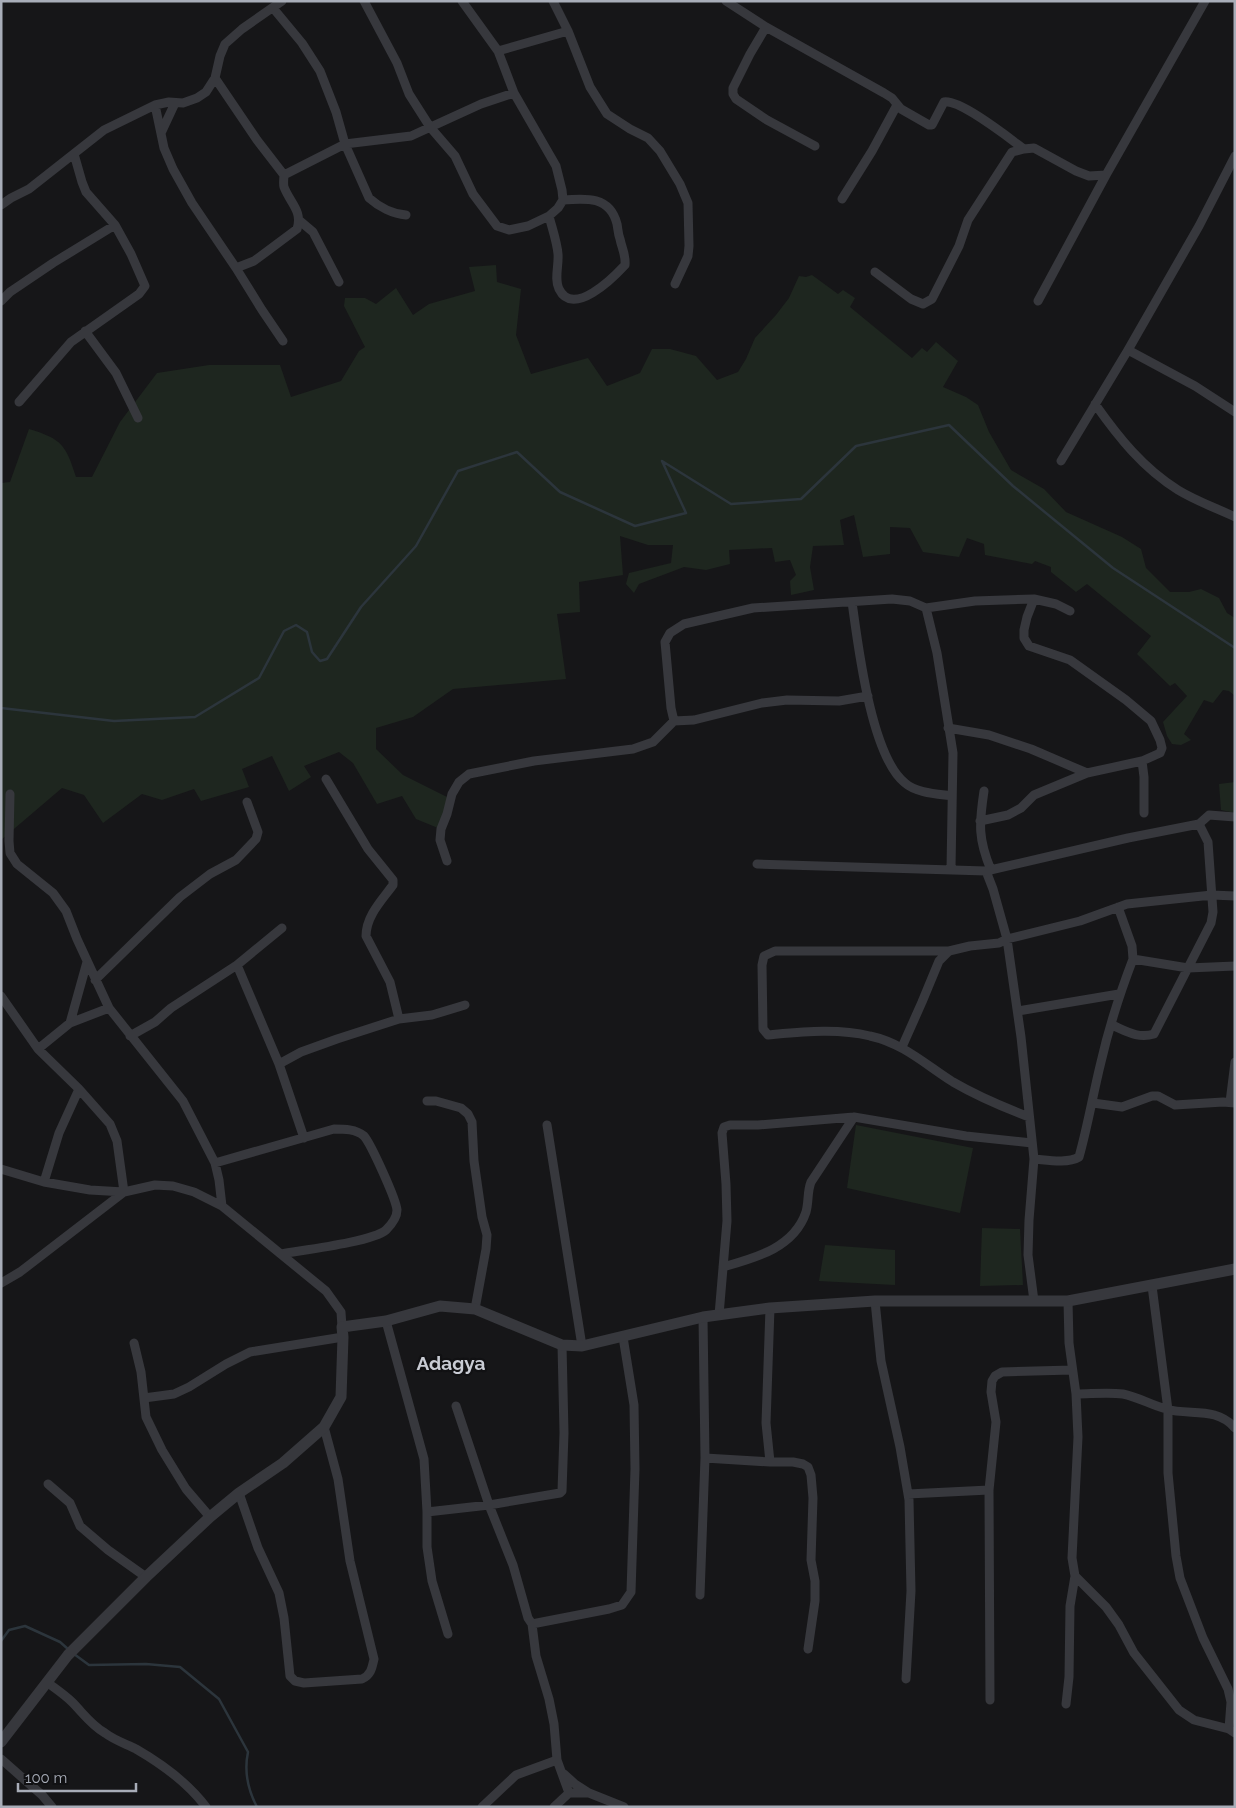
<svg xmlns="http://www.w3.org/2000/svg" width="1236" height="1808" font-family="Raleway,sans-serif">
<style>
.green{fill:#1e261f}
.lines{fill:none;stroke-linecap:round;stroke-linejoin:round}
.stream{stroke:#2c353c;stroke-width:2.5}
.minor{stroke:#37383d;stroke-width:9}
.tertiary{stroke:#37383d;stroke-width:11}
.labels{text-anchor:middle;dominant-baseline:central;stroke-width:4.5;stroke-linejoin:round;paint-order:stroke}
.quarter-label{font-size:19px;font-weight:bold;fill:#c9ccd4;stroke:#111113}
</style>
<rect width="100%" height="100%" fill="#161618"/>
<!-- green -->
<path class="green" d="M496 265 497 282 521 289 516 335 531 374 588 358 607 386 640 373 652 349H670L696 356 717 380 738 372 746 359 755 338 776 315 789 298 799 276 806 277 812 275 838 294 843 290 855 298 850 307 912 358 922 348 927 352 936 342 958 361 943 387 966 397 978 405 989 432 1011 470 1044 489 1066 512 1122 537 1141 549 1146 568 1170 592H1189L1201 589 1219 598 1227 613 1235 618V696L1229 691 1223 690 1213 703 1204 700 1184 734 1191 740 1181 745 1172 744 1167 736 1163 722 1187 696 1175 683 1170 686 1137 654 1151 636 1087 584 1076 592 1051 572V567L1035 561 1032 564 985 555 984 544 967 538 959 557 923 552 910 528 890 527V554L863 557 854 515 840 520 844 545 813 546 810 567 814 590 791 595 790 581 796 575 790 560 775 562 772 548 729 550 730 564 706 570 684 567 639 584 634 593 626 584 629 573 671 563 673 545H648L620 536 623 575 579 582 580 612 557 614 566 679 453 689 413 717 376 728V749L403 775 447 797 446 810 438 828 416 819 402 796 377 804 353 763 339 752 304 766 311 777 289 791 272 756 242 769 249 787 201 801 194 789 162 800 142 794 103 823 84 795 62 788 1 840V483L10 482 29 429C62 439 66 445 76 477H92L120 422 157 373 209 365H280L291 397 341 381 359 351 365 347 344 306 345 298H365L376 304 396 288 413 315 429 304 475 291 469 267Z
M1235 782V813L1221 810 1219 784Z
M856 1125 973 1148 960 1213 847 1188Z
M982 1228 1020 1229 1023 1285 980 1286Z
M825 1245 895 1250V1285L819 1281Z"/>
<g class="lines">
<!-- stream -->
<path class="stream" d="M1 708 114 721 195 717 259 678 284 631 296 625 307 632 312 652 320 661 327 659 361 607 416 546 458 471 517 452 560 492 635 526 686 513 662 461 731 504 801 499 856 446 949 425 1013 486 1113 568 1235 648
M1 1641 9 1630 25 1626 60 1642 68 1649
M74 1654 89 1665 146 1664 180 1667 219 1699 248 1752C244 1771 248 1790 257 1807"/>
<!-- minor -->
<path class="minor" d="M364 1 397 63 409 94 430 127 455 156 473 194 497 226 509 230 528 226 549 216 558 208 563 200 562 190 556 166 514 93 498 51 462 1
M553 1 568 31 590 87 607 114 630 129 648 138 660 151 680 184 688 203 689 246 688 256 675 284
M726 1 766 27 884 93 892 98 901 109 929 125H932L944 102C960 99 1009 138 1024 149
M273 8 302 43 320 71 336 112 345 144 369 198C379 207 393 214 406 215
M766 27 750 54 733 88V94L736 99 767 120 815 146
M498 51 568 31
M215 78 257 140 284 175
M155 105 164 148 173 169 192 203 236 268 254 261 297 229C303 211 290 203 284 187 283 183 284 178 284 175L345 144 411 136 481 104 514 93
M161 133 175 103
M842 199 872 151 897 105
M1 205 11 198 29 189 104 130 155 105 169 102 183 103 197 98 206 92 215 78 220 56 225 44 242 29 282 1
M549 216C552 228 557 242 558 254 559 265 554 279 559 289 573 318 613 278 625 265 626 255 622 249 620 239 618 234 618 229 617 224 610 196 586 198 563 200
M300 221 313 232 339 282
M236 268 262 310 283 341
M875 272 911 299 923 304 932 299 959 246 968 220 1012 152 1024 149 1034 148 1076 171 1089 176 1106 175
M1 301 10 292 53 263 115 225
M1038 301 1106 175 1205 1
M85 331 116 373 138 418
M1128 350 1195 386 1235 412
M19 402 71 342 139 294 145 286 131 254 115 225 86 192 82 182 74 154
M1095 404C1119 438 1143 468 1178 490 1196 501 1216 508 1235 517
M1061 461 1128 350 1199 226 1235 156
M852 602C858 645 871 756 905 783 916 793 938 794 952 796
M926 608 937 653 953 753 951 869
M674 721 671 708 665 642 670 633 684 624 753 608 892 599 910 601 926 608 975 601 1034 599 1056 604 1070 611
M948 728 989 735 1031 749 1087 773 1142 761 1160 753 1162 748 1160 740 1151 721 1126 700 1070 660 1029 646 1024 638V630L1027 617 1034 599
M1142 761 1144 777V813
M326 779 368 849 393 880V885C382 900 366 916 366 936L390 982 399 1019
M984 791C979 824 978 839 991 870
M10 794 9 841 10 853 17 864 53 893 66 911 77 939 109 1008 183 1101 215 1163 219 1180 222 1206
M980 821 1008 815 1021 808 1034 795 1087 773
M1199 824 1209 815 1235 817
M447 861 440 840 441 829 447 814 452 794 459 782 469 774 534 761 633 749 653 742 674 721 694 720 762 703 787 700 839 701 868 696
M757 864 986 871 993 889 1007 939 1021 1037 1034 1159 1029 1220 1028 1255 1034 1301
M986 871 1128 838 1199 824 1208 842 1213 912 1211 923 1154 1034C1138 1039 1126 1031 1112 1025
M1118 907 1132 946 1133 959
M949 951H775L764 956 762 965 763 1029 768 1035C802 1032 837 1028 870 1036 903 1043 926 1065 953 1082 977 1096 1003 1107 1029 1117
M237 965 279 1064 304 1138
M95 980 180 897 210 874 236 860 256 839 258 832 247 802
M1 996 38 1049 79 1089 110 1124 117 1141 124 1192 20 1272 1 1283
M1018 1011 1119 994
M70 1023 87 962
M130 1036 155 1022 171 1008 237 965 282 928
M902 1047 922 1002 939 961 949 951 970 946 999 943 1007 939 1080 921 1127 904 1212 895 1235 896
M38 1049 70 1023 109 1008
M279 1064 301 1052 337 1039 399 1019 432 1015 465 1005
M427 1101H436L461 1108 468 1114 472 1122 474 1161 482 1217 487 1235 486 1249 475 1309
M1230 1102 1235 1062
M1093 1103 1122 1107 1152 1096H1158L1175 1105 1223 1102 1235 1103
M547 1125 582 1346
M1034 1159C1047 1160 1067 1164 1079 1157 1088 1125 1093 1094 1101 1062 1109 1027 1120 993 1133 959L1188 968 1235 966
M215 1163 334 1129C344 1129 356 1129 364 1136 371 1144 396 1199 397 1210 397 1218 391 1225 386 1230 372 1242 303 1250 281 1254
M1 1169 44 1182 90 1190 124 1192 155 1185 173 1186 194 1192 222 1206 326 1291 341 1312 342 1327
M44 1182 59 1133 79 1089
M723 1267C755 1258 794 1248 806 1212 809 1201 807 1192 811 1182L854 1117
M1152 1286 1168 1410V1473L1176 1556 1180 1578 1203 1638 1228 1689 1231 1702 1229 1729
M875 1301 881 1361 900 1447 909 1500 911 1591 906 1679
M1068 1301 1069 1343 1076 1394 1078 1437 1072 1558 1075 1576 1106 1607 1119 1625 1134 1653 1179 1710 1194 1720 1229 1729 1235 1733
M719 1315 727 1221 726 1184 722 1133 724 1127 730 1125H758L854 1117 966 1136 1032 1143
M386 1321 424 1459 427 1512V1547L432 1581 448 1634
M134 1343 141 1372 146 1417 162 1450 186 1489 210 1517
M1076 1394C1091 1394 1108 1392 1123 1394 1138 1397 1151 1405 1166 1409 1190 1416 1216 1406 1235 1428
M144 1398 174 1394 189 1387 226 1364 250 1352 343 1337
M456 1406 489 1505 513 1565 528 1618 532 1624 609 1609 622 1605 631 1592 635 1469 634 1405 623 1337
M705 1458 770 1462H793L803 1464 808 1467 811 1475 813 1498 811 1560 815 1581V1601L808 1649
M770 1462 766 1423 770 1308
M48 1484 70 1503 80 1526 108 1550 146 1577
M239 1493 258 1548 279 1593 284 1618 290 1676 295 1681 304 1683 362 1679C371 1675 372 1668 374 1659L350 1561 338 1479 324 1427
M908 1494 989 1490
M427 1512 489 1505 560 1493 562 1491 564 1433 562 1345
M700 1595 705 1458 703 1317
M532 1624 536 1656 549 1699 554 1724 557 1760 569 1793
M48 1683C56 1689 65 1695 72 1702 83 1713 91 1725 105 1733 114 1740 126 1744 136 1749 162 1764 188 1783 206 1807
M990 1700 989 1490 996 1422 991 1392 992 1381 995 1376 1002 1372 1072 1370
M1066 1704 1069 1677 1070 1606 1075 1576
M1 1759 42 1795 52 1807
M564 1774 575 1784 589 1793
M482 1807 516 1775 557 1760
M554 1807 569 1793H589L624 1807"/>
<!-- tertiary -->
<path class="tertiary" d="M1 1742 68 1655 146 1577 210 1517 239 1493 283 1463 324 1427 341 1397 343 1337 342 1327 386 1321 440 1306 475 1309 562 1345 582 1346 703 1317 770 1308 875 1301H1068L1235 1269"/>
</g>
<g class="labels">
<!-- quarter labels -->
<g class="quarter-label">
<text x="451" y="1363">Adagya</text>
</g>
</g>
<!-- border -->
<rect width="1236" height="1808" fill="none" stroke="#a8adb8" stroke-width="5"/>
<!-- scale -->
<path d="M18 1783v8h118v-8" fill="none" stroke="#a8adb8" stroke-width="2.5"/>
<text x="25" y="1783" font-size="15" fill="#a8adb8" stroke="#111113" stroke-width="4" paint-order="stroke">100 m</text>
</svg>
